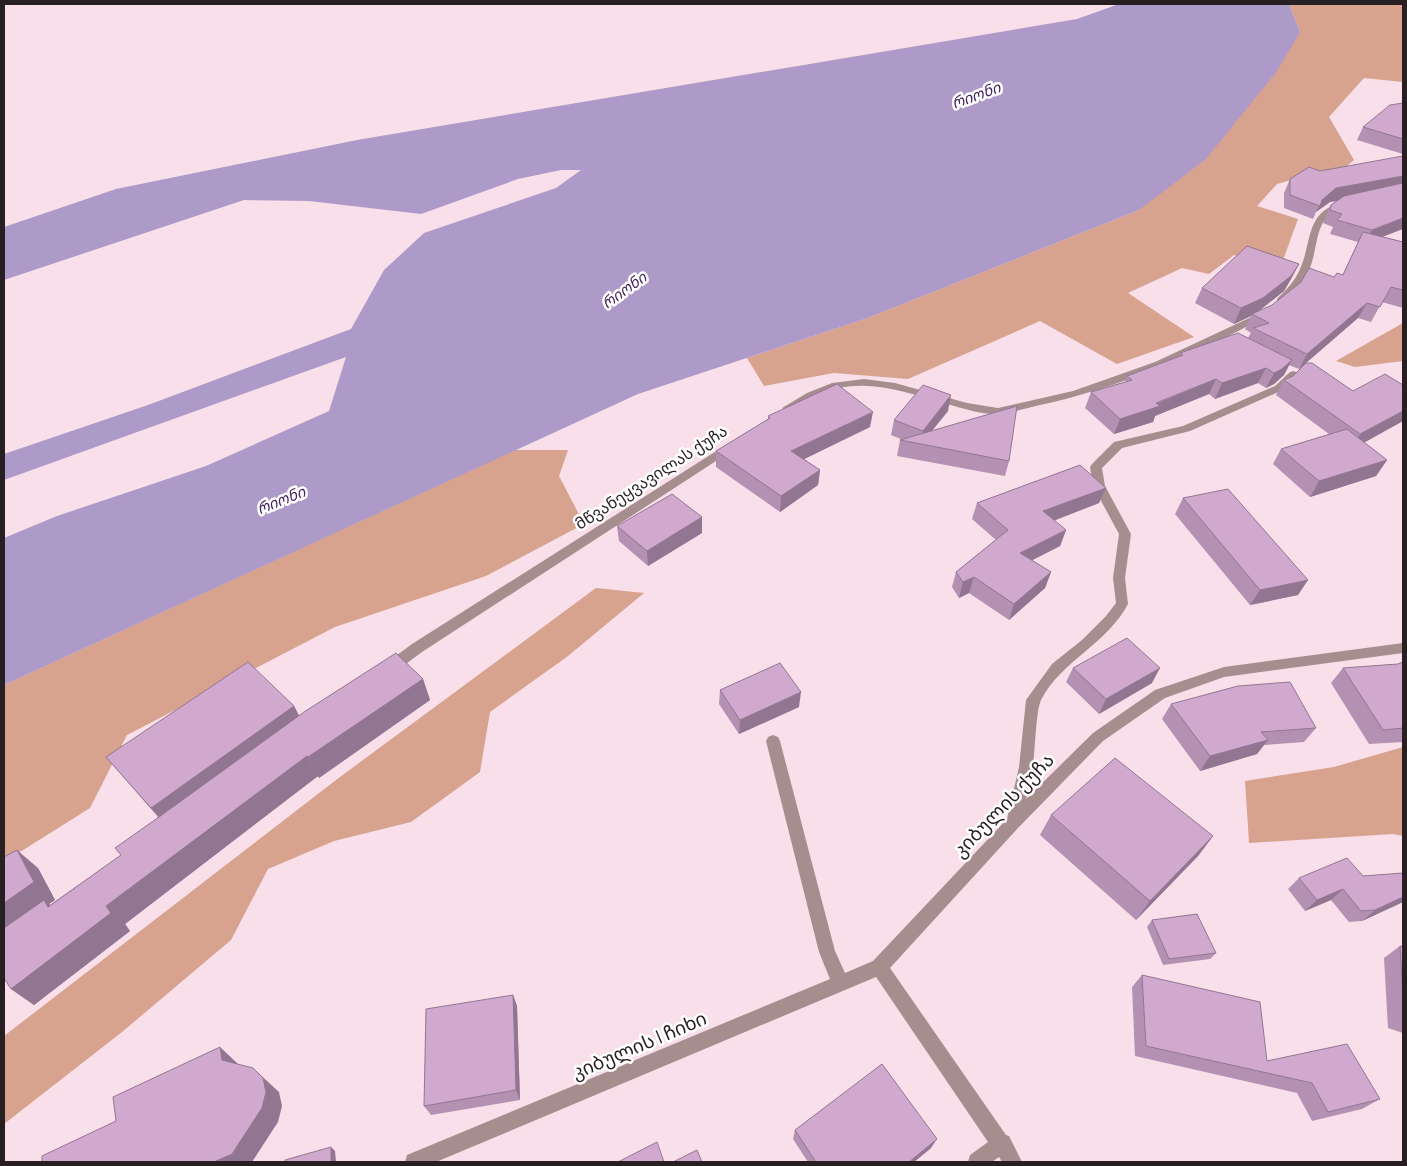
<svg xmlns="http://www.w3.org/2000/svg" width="1407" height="1166" font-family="Manrope,'Noto Sans Georgian',sans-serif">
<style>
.forest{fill:#d7a28e}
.water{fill:#ae9ac8}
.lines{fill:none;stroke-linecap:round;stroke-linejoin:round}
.minor{fill:#a78e8e;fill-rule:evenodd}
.wall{fill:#b491b2}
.shaded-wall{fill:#927691}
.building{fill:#d1a9cf;stroke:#927691}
.labels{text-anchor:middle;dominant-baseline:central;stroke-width:5;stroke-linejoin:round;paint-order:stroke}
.far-water-label{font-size:15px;font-style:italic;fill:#40245d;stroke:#fff}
.street-label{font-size:16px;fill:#281f23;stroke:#fff}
.near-street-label{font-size:19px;fill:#281f23;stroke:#fff}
</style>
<rect width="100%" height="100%" fill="#f9dfe9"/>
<!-- forest -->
<path class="forest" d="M1289 4H1403V82L1364 78 1329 117 1354 160 1341 171 1302 177 1277 184 1257 206 1298 219 1279 271 1234 255 1209 274 1182 268 1128 293 1194 337 1117 364 1040 321 908 379 834 373 764 386 747 358 865 319 1139 210 1300 32Z
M1403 323V361L1355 367 1336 361Z
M515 450H568L559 476 584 524 486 576 335 627 127 735 90 808 4 862V685Z
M596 588 644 593 568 656 490 712 480 772 411 822 334 841 268 869 231 940 122 1032 4 1124V1036L340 777Z
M1403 747V836L1393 834 1249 843 1245 781 1334 767Z"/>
<!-- water -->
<path class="water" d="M1119 4H1289L1300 32 1277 71 1206 159 1139 210 865 319 638 394 4 685V538L57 516 206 466 329 411 346 357 4 480V454L148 405 351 329 384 270 424 233 556 188 581 170H561L518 179 421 214 309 201 244 200 4 280V227L116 189 357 140 1077 19Z"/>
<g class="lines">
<!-- minor -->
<path class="minor" d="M1343 202H1346V206C1314 217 1320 238 1311 265 1306 280 1294 293 1283 303H1277V299C1286 290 1295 281 1300 269 1313 239 1305 212 1343 202Z
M1262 312 1267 315 1265 317C1194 355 1119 388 1040 405 1026 408 1012 413 999 414 982 415 962 408 947 404 912 394 875 380 839 388 822 391 806 402 791 410L787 411 782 408 807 393 832 383 864 379 895 383 967 403 998 408 1073 391 1155 362Z
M1294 371 1299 374 1283 390 1190 431 1122 448 1102 468 1105 486 1131 534 1125 578 1128 604C1107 644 1061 661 1041 700 1036 710 1035 752 1033 765 1032 777 1029 788 1026 799L1093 733 1155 690 1224 667 1403 643V653L1224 677 1165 698 1103 741 1019 827 890 968 1006 1135 1009 1136 1022 1162H1002L999 1157 992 1162H968L970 1155 988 1142 876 977 436 1162H405L407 1155 830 979 819 952 766 741 768 737 773 735 778 737 780 741 835 951 845 973 873 961 1007 819 1019 767 1026 700 1052 664 1082 640 1106 616 1116 603 1113 578 1119 534 1093 486 1090 467 1092 464 1114 442 1183 426 1275 386 1290 372Z
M729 443 734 447 733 450 422 652 395 672 390 673 385 672 383 668 385 664 412 644Z"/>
</g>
<!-- wall -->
<path class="wall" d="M1403 103V154L1357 140 1363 127Z
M1309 167 1383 237 1403 242V308L1382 302 1371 322 1358 318 1299 369 1289 365 1284 375 1274 384 1266 388 1258 383 1215 399 1209 394 1155 416 1153 422 1114 434 1085 408 1091 392 1125 382 1127 376 1179 356 1180 353 1248 338 1251 333 1245 329 1251 316 1234 324 1195 303 1202 288 1299 264 1291 279 1284 291 1259 311 1334 277 1343 274 1358 242 1330 234 1333 227 1323 223 1325 219 1331 205 1338 201 1330 202 1316 212 1313 219 1284 208V193L1290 179Z
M1284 380 1353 391 1403 421 1364 442 1387 460 1376 476 1310 497 1273 464 1281 449 1329 434 1276 395Z
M948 411 932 431 1009 461 1005 476 897 456 900 440H903L891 435 894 420Z
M768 416 870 427 804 459 820 470 818 485 780 512 716 467V451L768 419Z
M1106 488 1099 503 1054 520 1066 530 1060 546 1032 560 1051 572 1045 588 1009 620 969 593 959 598 952 587 956 572 996 540 972 519 977 503Z
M1183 498 1298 595 1250 605 1175 514Z
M702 517V533L648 566 619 541 617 526Z
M1403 662V742L1369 744 1331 683 1343 668 1398 664Z
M1073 668 1152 683 1099 714 1066 682Z
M423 679 430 700 319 778 318 776 125 924 130 931 34 1005 11 989 38 868 55 900 49 904 50 905 121 855 158 817 106 757 294 706 299 716Z
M720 690 799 707 739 734 719 704Z
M1171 704 1316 728 1304 742 1264 745 1257 754 1200 771 1162 719Z
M1051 815 1213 836 1198 856 1136 920 1040 835Z
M1363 876 1403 902 1362 921 1349 922 1331 900 1305 911 1288 889 1299 878Z
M1152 920 1216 953 1210 959 1163 965 1147 927Z
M1400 946 1403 947V1033L1388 1028 1384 958Z
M1142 975 1267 1061 1380 1099 1362 1109 1312 1121 1297 1093 1135 1056 1132 987Z
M513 995 517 1006 520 1100 431 1115 424 1106Z
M795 1130 931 1148 914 1162H808L793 1139Z"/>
<!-- shaded-wall -->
<path class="shaded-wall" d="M1403 176V188L1330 202 1316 212 1322 200 1336 188Z
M1403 218V229L1364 244 1372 230Z
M1299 264 1291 279 1284 291 1256 313 1252 314 1251 316 1234 324 1241 308Z
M1367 303 1358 318 1299 369 1307 354Z
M1292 360 1284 375 1274 384 1266 388 1274 373Z
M1266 368 1258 383 1215 399 1222 383Z
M1216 379 1209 394 1155 416 1153 422 1114 434 1120 419Z
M951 395 948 411 921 444H920L923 431Z
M1403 411V421L1351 450 1360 434Z
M873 412 870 427 790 466 791 451Z
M1387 460 1376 476 1310 497 1319 481Z
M820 470 818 485 780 512 781 496Z
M1106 488 1099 503 1038 527 1043 511Z
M702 517V533L648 566 647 551Z
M1066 530 1060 546 1015 569 1020 553Z
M1051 572 1045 588 1009 620 1014 604Z
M974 577 969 593 959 598 963 582Z
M1308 580 1298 595 1250 605 1260 590Z
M1160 668 1152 683 1099 714 1106 699Z
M423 679 430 700 319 778 308 757Z
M801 692 799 707 739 734 740 720Z
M294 706 302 721 163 822 151 808Z
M1268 740 1257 754 1200 771 1210 756Z
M307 756 318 776 125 924 130 931 34 1005 11 989 106 906Z
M1213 836 1198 856 1136 920 1150 901Z
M17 850 38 868 55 900 49 904 64 918 4 937V903Z
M1343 889 1331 900 1305 911 1317 900Z
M1403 897V902L1362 921 1375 910Z
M513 995 517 1006 520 1100 516 1090Z
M220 1047 237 1063 240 1075 222 1060Z
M253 1068 279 1092 282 1106 278 1122 252 1162H214Z
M937 1139 931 1148 914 1162H909Z
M331 1147 335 1151 336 1162H331Z"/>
<!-- building -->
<path class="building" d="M1403 103V139L1363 127 1390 105Z
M1403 156V176L1336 188 1322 200 1320 206 1290 195V179L1309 167 1320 171Z
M1403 183V218L1372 230 1337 220 1342 214 1330 210 1331 205 1344 196Z
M1363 232 1403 242V290L1391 287 1380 307 1367 303 1307 354 1253 328 1269 323 1252 314 1272 305 1301 282 1309 268 1334 277 1337 273 1343 275Z
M1247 246 1299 264 1291 276 1263 298 1241 308 1202 288Z
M1238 333 1292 360 1282 369 1274 373 1266 368 1222 383 1216 379 1156 403 1160 406 1120 419 1091 392 1132 380 1127 376 1183 355 1180 353Z
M1306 363H1312L1353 391 1385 374 1403 385V411L1360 434 1284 380 1293 376Z
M837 384 873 412 791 451 820 470 781 496 716 451 770 418 768 416Z
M923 385 951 395 923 431 894 420Z
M1017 406 1009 461 900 440Z
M1347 429 1387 460 1319 481 1281 449Z
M1080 465 1106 488 1043 511 1066 530 1020 553 1051 572 1014 604 974 577 963 582 956 572 1008 530 977 503Z
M1228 489 1308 580 1260 590 1183 498Z
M672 494 702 517 647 551 617 526Z
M1127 638 1160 668 1106 699 1073 668Z
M396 653 423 679 308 757 307 756 106 906 111 913 11 989 4 978V928L44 900 48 907 121 855 115 848 159 817 304 712Z
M248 662 294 706 151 808 106 757Z
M1403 662V728L1383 730 1343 668 1398 664Z
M780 663 801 692 740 720 720 690Z
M1290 682 1316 728 1261 732 1268 740 1210 756 1171 704 1238 686Z
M1115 758 1213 836 1150 901 1051 815Z
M17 850 34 882 4 903V857Z
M1347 858 1363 876 1403 873V897L1375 910 1361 911 1343 889 1317 900 1299 878Z
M1197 914 1216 953 1169 959 1152 920Z
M1400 946 1403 947V996Z
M1142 975 1260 1002 1267 1061 1347 1044 1380 1099 1328 1112 1312 1083 1146 1046Z
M513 995 516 1090 424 1106 426 1009Z
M220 1047 222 1060 253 1068 263 1078 266 1092 262 1108 232 1154 214 1162H42V1156L116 1121 113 1097Z
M882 1064 937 1139 909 1162H816L795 1130Z
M657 1142 664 1162H618Z
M331 1147V1162H285V1160Z
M697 1150 702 1162H673Z"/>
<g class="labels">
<!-- far-water labels -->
<g class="far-water-label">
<text transform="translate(976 95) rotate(-20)">რიონი</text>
<text transform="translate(624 290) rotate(-36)">რიონი</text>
<text transform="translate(281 500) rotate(-22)">რიონი</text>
</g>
<!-- street labels -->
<g class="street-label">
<text transform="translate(651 477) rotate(-33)">მწვანეყვავილას ქუჩა</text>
</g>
<!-- near-street labels -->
<g class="near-street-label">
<text transform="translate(1003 805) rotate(-46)">კიბულის ქუჩა</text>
<text transform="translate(639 1045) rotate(-23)">კიბულის I ჩიხი</text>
</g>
</g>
<!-- border -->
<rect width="1407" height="1166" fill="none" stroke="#281f23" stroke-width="10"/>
</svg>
